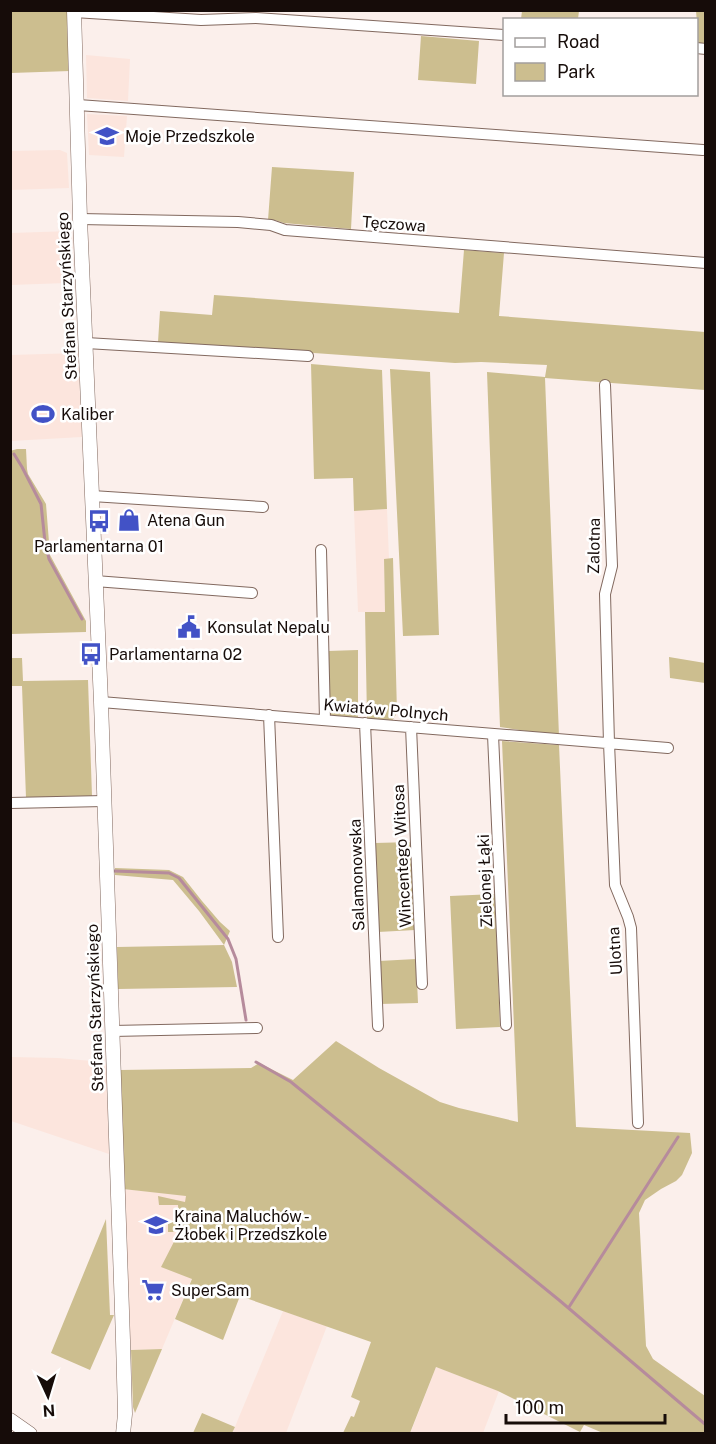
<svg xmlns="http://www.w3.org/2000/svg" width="716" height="1444" font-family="'Public Sans',sans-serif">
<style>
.built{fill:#fce5dd}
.green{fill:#ccbe8f}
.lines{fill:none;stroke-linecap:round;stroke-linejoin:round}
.stream{stroke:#b68b9c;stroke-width:3}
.minor-casing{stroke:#82695f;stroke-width:12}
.tertiary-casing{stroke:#82695f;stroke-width:15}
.minor{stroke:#fff;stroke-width:10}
.tertiary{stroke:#fff;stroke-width:14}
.labels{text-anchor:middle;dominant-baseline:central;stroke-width:5;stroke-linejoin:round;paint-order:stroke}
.poi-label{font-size:16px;fill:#160c09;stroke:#fff;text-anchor:start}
.street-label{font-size:16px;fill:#160c09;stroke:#fff}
</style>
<rect width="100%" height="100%" fill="#fbefeb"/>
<!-- built -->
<path class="built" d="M86 55 130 59 128 101 87 98Z
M87 114 127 116 124 157 89 155Z
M60 150 67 153 69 188 11 190V151Z
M71 231 73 263 65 272 66 283 11 285V233Z
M78 353 82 437 11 441V355Z
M387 509 389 559H384L385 612H358L354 511Z
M11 1057 58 1058 103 1062 107 1065 109 1154 11 1121Z
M123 1189 186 1195 192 1278 162 1349 131 1350Z
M283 1311 327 1326 286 1433 232 1434Z
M436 1367 499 1391 483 1433 410 1434Z"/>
<!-- green -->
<path class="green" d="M10 11H68L70 71 11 73Z
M522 11H579L578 19H521Z
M696 11H705V46L697 45 698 34Z
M421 36 479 41 476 84 418 80Z
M272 167 354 172 351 229 284 223 275 220H268Z
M464 250 504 253 499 316 705 332V390L545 378 559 736 500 727 487 372 545 377 547 365 481 362 455 363 158 342 160 311 212 315 214 295 459 313Z
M311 364 382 370 387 509 354 511 353 478 314 479Z
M390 369 430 372 439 635 403 636Z
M17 449H26L27 469 28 474 46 504 50 555 86 621V632L11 634 10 451Z
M393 558 397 713 392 721 372 720 367 718 365 612H385L384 559Z
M358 650V719L328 716V651Z
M669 657 705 663V683L670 678Z
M10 658H22L23 681 88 680 92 796 26 798 22 686H11Z
M502 741 559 745 576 1127 690 1133 692 1153 682 1175 676 1181 661 1189 645 1200 639 1213 646 1346 653 1359 705 1396V1433H603L584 1425 580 1432 498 1391 436 1367 410 1433H343L351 1416 354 1417 360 1401 351 1397 371 1342 240 1296 223 1340 175 1319 192 1279 161 1267 179 1232H168V1222L179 1221 178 1205H159L158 1196 185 1202 186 1196 123 1189 120 1070 251 1068 259 1063 293 1080 336 1041 379 1068 440 1102 459 1108 518 1122Z
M412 842 415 930 378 932 375 843Z
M115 868 169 870 183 877 202 901 220 922 230 931 224 945 232 962 237 987 118 989 117 947 224 945 199 911 173 880 115 875Z
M495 894 500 1027 456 1029 450 896Z
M416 959 418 1003 380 1004 379 961Z
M106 1219 110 1315H114L90 1370 51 1353Z
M162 1349 135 1413 133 1407 131 1350Z
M202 1413 235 1427 232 1433H193Z"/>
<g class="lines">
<!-- stream -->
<path class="stream" d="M14 454 22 467 41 504 45 542 49 559 82 619
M114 871 169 873 179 878 228 939 236 959 246 1020
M256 1062 291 1082 559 1300 706 1425
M569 1307 678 1137"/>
<!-- minor casing -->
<g class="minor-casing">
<path id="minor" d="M74 12 201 20 256 18 504 35
M696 48 706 49
M78 105 703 150
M80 219 238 222 271 225 285 230 706 263
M86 343 308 356
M605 385 612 566 605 594 609 743 615 885 628 917 631 928 638 1123
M92 496 263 507
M321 550 325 720
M95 581 252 593
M101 702 668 748
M269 715 278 937
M365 723 378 1026
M411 727 422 984
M493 735 506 1025
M10 803 104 801
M112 1031 257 1028"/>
</g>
<!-- tertiary casing -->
<g class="tertiary-casing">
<path id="tertiary" d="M74 10 80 219 101 702 123 1340 125 1414 123 1434
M10 1420 30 1434"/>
</g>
<!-- minor -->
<use href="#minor" class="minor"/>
<!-- tertiary -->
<use href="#tertiary" class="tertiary"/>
</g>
<!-- icons -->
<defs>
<g id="school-bare" transform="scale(1.8)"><path d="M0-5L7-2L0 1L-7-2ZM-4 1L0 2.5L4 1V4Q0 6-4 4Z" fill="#4252c6" stroke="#fff" stroke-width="2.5" paint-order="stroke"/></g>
<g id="stadium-bare" transform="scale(1.8)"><path d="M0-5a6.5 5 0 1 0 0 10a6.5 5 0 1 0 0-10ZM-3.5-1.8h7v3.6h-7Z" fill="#4252c6" stroke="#fff" stroke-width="2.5" paint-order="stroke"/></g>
<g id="shop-bare" transform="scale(1.8)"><path d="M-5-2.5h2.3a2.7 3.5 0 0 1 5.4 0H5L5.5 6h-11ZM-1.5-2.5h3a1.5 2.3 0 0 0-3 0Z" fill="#4252c6" stroke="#fff" stroke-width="2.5" paint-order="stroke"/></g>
<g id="bus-bare" transform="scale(1.8)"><path d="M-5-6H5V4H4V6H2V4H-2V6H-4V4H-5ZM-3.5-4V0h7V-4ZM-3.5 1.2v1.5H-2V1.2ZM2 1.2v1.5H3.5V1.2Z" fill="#4252c6" stroke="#fff" stroke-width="2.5" paint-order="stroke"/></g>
<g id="civic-bare" transform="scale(1.8)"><path d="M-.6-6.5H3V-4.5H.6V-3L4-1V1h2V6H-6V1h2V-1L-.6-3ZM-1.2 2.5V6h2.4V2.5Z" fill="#4252c6" stroke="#fff" stroke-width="2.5" paint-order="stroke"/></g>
<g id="supermarket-bare" transform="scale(1.8)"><path d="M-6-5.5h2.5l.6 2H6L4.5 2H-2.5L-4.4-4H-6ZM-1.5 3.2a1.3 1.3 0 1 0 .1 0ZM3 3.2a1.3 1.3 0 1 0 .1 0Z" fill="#4252c6" stroke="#fff" stroke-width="2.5" paint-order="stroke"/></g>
</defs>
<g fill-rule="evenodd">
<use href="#school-bare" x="107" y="136"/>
<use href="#stadium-bare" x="43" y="414"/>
<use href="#shop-bare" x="129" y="520"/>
<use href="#bus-bare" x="99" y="521"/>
<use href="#civic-bare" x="189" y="627"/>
<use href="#bus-bare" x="91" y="654"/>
<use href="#school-bare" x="156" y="1225"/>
<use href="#supermarket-bare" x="153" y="1290"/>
</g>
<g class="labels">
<!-- poi labels -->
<g class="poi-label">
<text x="125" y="136">Moje Przedszkole</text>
<text x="61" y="414">Kaliber</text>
<text x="147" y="520">Atena Gun</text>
<text x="99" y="546" text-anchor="middle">Parlamentarna 01</text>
<text x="207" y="627">Konsulat Nepalu</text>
<text x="109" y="654">Parlamentarna 02</text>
<text x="174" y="1216">Kraina Maluchów -<tspan x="174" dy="18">Żłobek i Przedszkole</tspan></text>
<text x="171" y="1290">SuperSam</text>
</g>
<!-- street labels -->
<g class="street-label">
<text transform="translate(394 224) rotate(4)">Tęczowa</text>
<text transform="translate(67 296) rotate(-93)">Stefana Starzyńskiego</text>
<text transform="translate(594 546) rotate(-89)">Zalotna</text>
<text transform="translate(386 710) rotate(5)">Kwiatów Polnych</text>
<text transform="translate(402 856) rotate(-93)">Wincentego Witosa</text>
<text transform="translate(357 875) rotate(-92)">Salamonowska</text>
<text transform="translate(485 881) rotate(-92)">Zielonej Łąki</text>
<text transform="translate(615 951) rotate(-94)">Ulotna</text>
<text transform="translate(95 1008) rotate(-92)">Stefana Starzyńskiego</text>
</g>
</g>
<!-- border -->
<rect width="716" height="1444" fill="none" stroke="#160c09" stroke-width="24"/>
<!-- legend -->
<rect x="503" y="18" width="195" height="78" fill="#ffffff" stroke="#a29e9d" stroke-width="1.5"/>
<rect x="515" y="38" width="30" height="9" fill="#ffffff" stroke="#a29e9d" stroke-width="1.5"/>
<text x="557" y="48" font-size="18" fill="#160c09">Road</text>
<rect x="515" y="63" width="30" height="18" fill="#ccbe8f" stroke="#a29e9d" stroke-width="1.5"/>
<text x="557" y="78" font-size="18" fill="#160c09">Park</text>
<!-- north arrow -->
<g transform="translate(48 1396) rotate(176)" stroke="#ffffff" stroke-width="4.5" paint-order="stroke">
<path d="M0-4.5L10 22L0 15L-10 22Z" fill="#160c09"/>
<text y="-9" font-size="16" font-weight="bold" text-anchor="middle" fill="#160c09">N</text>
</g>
<!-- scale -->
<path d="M506 1414v9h159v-9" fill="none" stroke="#160c09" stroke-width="3"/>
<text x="515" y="1414" font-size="18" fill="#160c09" stroke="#ffffff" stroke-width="4.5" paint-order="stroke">100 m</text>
</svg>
